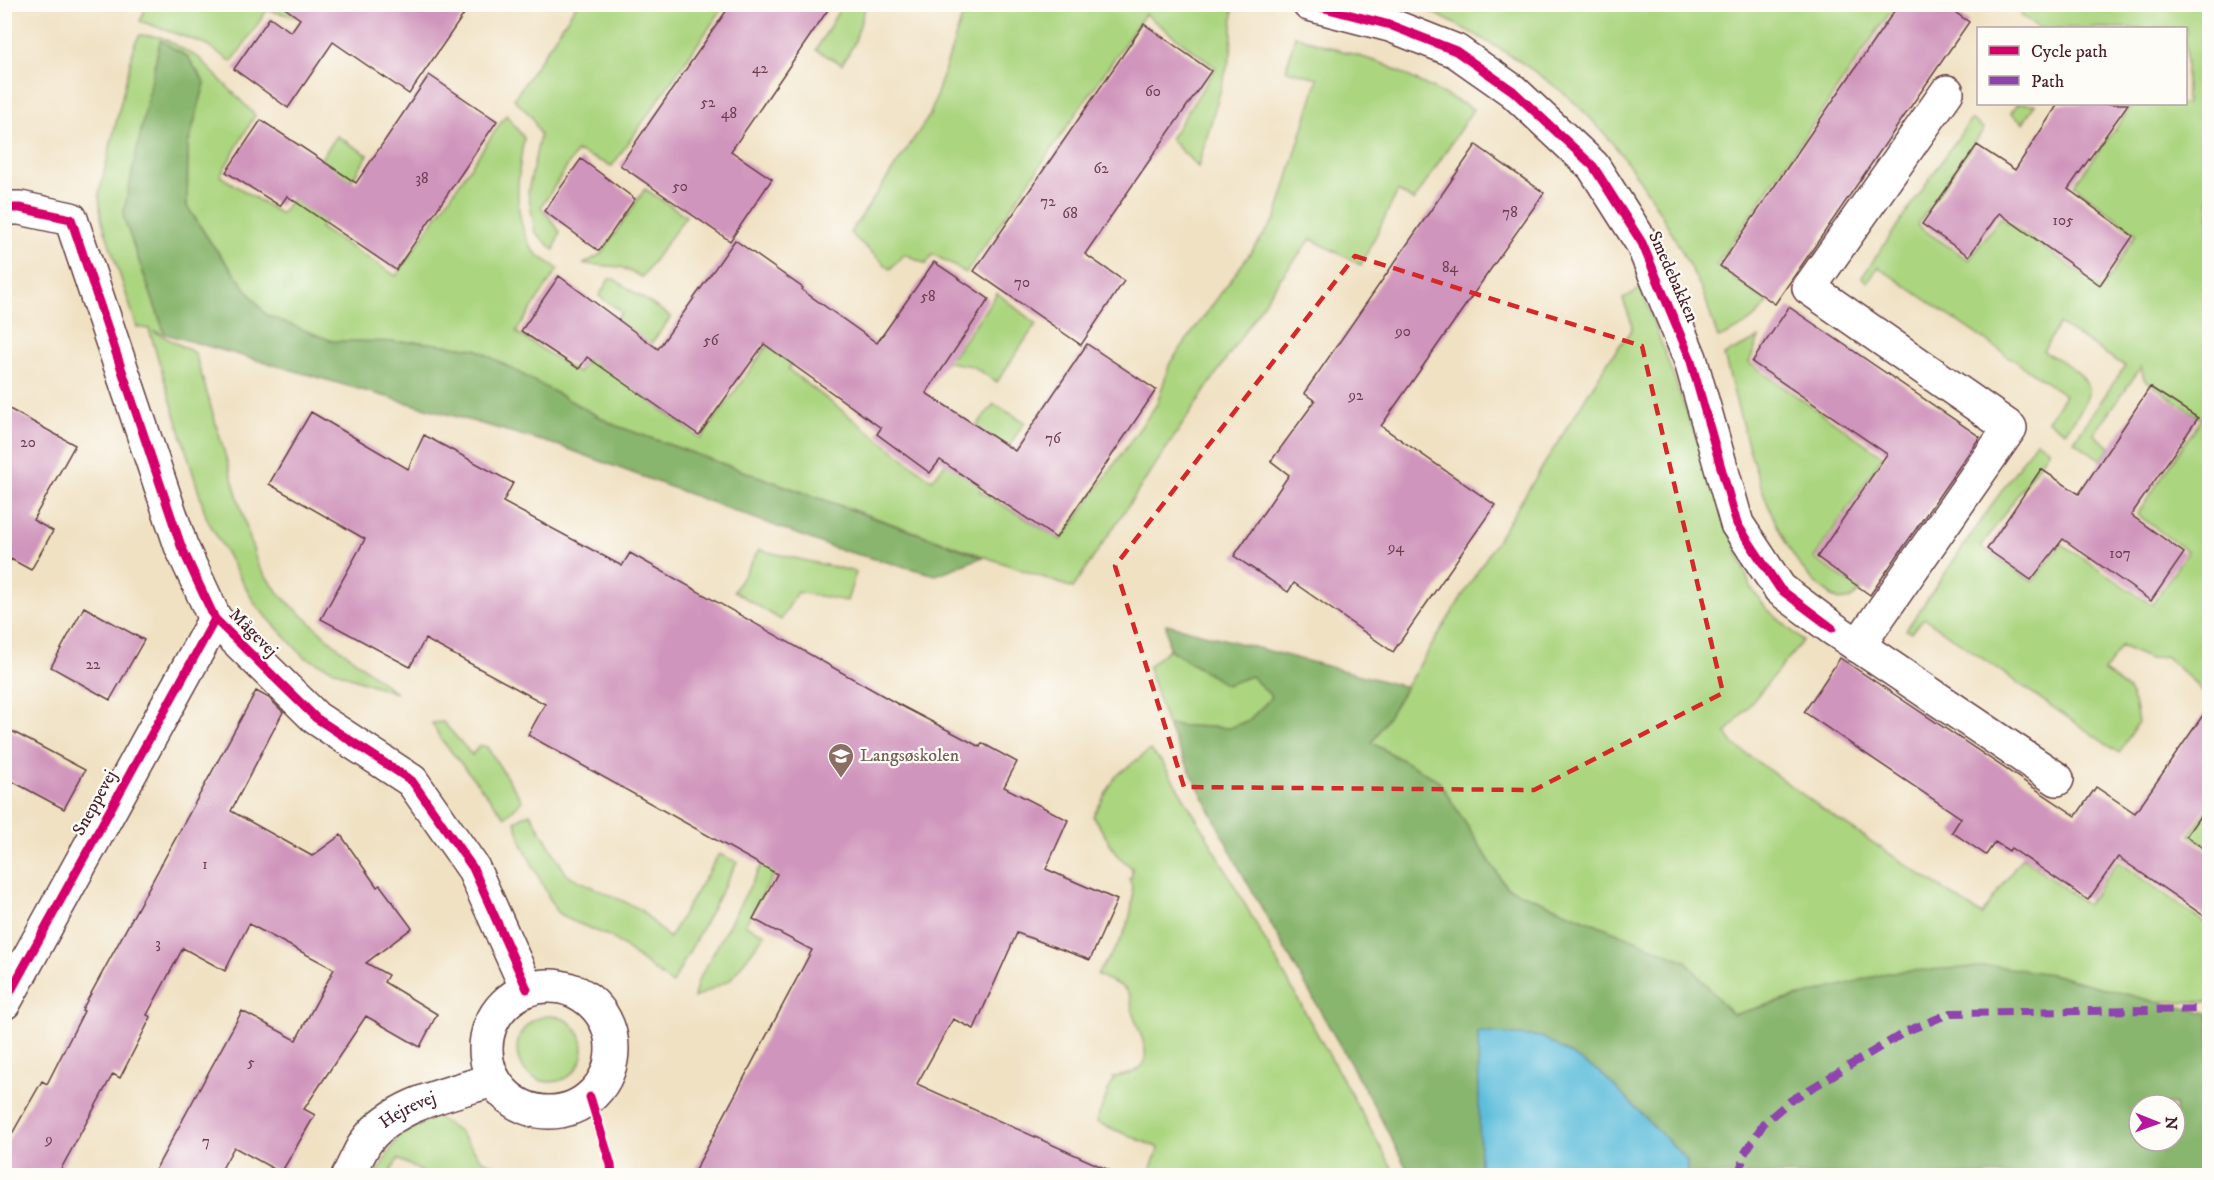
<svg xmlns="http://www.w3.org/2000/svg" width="2214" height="1180" font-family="'IM FELL DW Pica',serif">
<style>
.green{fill:#acd580;stroke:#7b7a56;stroke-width:1.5}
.forest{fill:#89b66e;stroke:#6a6a4c;stroke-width:1.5;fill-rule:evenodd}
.water{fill:#5dbddb;stroke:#546e83;stroke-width:1.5}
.building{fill:#d095bc}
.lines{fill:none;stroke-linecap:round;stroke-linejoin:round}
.minor-casing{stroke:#633c42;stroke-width:36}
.minor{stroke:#fff;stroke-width:33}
.quiet{stroke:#8e44ad;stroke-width:8;stroke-dasharray:15 8;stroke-linecap:butt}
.cycleway-casing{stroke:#fdfcf7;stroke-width:13}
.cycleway{stroke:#d6006c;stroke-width:9}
.marked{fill:none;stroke:#d62828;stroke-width:4.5;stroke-dasharray:12 8;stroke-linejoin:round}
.labels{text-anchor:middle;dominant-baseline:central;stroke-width:4.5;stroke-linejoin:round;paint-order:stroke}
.number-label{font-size:15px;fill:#6c3c4f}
.street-label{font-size:18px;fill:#4a1f2b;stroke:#fdfcf7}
.education-label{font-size:18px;fill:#785e54;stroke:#fdfcf7;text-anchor:start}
</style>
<rect width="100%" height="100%" fill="#fdfcf7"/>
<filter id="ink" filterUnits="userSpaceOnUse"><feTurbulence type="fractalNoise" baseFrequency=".0167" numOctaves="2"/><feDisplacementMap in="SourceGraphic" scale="12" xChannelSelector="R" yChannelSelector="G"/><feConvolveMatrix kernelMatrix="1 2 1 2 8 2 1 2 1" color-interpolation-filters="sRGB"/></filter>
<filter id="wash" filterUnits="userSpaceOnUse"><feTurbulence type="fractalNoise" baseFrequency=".008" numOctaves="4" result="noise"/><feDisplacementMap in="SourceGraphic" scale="24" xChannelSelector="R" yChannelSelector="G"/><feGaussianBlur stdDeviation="1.35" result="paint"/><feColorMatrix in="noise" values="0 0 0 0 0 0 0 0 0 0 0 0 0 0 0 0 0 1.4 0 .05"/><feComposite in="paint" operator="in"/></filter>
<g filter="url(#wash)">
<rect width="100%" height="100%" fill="#f0e1c3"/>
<!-- green -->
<path class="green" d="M577 4 725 5 612 166 577 151 541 207 560 232 554 250 535 232 528 192 540 135 532 117 514 99Z
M1210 4 1233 10 1231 54 1198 167 1170 139 1216 68 1145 14 966 273 933 254 926 264 905 254 890 269 850 233 930 115 966 5Z
M147 5H305L296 17 267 10 232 62 205 44 140 21Z
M842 5H866L854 44 842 64 816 50Z
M1417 5H1895L1716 265 1768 303C1753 321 1740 330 1718 338 1713 324 1709 309 1704 295 1697 279 1688 265 1681 250 1650 191 1613 134 1561 91 1517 56 1468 29 1417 5Z
M2025 5H2209V701L2197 685 2165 656 2149 659 2121 646 2104 672C2130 688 2134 693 2138 723L2119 753 1924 618 1911 632 1906 630 2036 441 2049 450 1981 547 2032 582 2062 544 2152 605 2187 552 2137 514 2201 419 2144 379 2141 367 2094 434 2110 447 2101 460 2074 441 2125 366 2059 324 2043 351C2059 360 2097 376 2086 400 2082 411 2072 422 2065 432L2048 421 2065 395 1878 267 1868 282 1862 277 1971 119 1984 129 1917 225 1919 227 1969 260 2000 217 2102 289 2136 234 2074 185 2133 104H2186V28H2039L2021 15Z
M140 35 161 37 199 58 255 115 220 176 281 214 337 136 368 155 320 228 396 276 506 115 524 138C517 175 512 216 532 249 537 257 551 263 558 269L516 332 578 373 622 312 599 296 609 279H614L671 317 623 381 701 439 799 301 824 314 788 369 932 480 994 404 1025 422 979 491 1061 540 1157 404 1170 363 1276 218 1318 78 1286 70 1295 36 1384 64 1473 109 1414 201 1398 191 1361 265 1311 239 1279 280 1073 588 614 425 476 349 420 342 332 341 266 315 211 243 187 206 188 145 205 83 123 216 165 334 153 331 195 353 258 566 280 595 333 643 396 693 350 677 304 657 255 604 207 519 149 329 137 327 101 218 99 194 135 43Z
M2017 104H2035L2023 123 2011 113Z
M645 189 686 216 642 277 621 267 584 264 601 254Z
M1641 288 1751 588 1766 608 1803 641 1726 733 1734 745 1834 817 1982 915 2022 857 2087 905 2118 861 2205 923 2209 917V1002L2152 1001 2051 974 1798 996 1732 1015 1686 961 1506 887 1438 780 1371 743 1609 360 1632 329 1631 321 1623 299Z
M997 293 1036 324 997 382 972 366 919 357 926 344 953 356Z
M1759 338 1749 363 1883 456 1814 558 1861 591C1843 606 1840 602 1823 589 1767 547 1742 421 1724 355Z
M759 550 856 572 847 601 797 592 781 620 734 591Z
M1169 649 1226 685 1251 676 1272 697 1249 720 1230 728 1167 725 1148 667Z
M443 722 472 755 479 745 487 747 522 801 505 817 440 738 432 723Z
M1150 750 1162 762 1204 831 1396 1175H1148L1159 1148 1096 1122 1114 1077C1160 1071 1145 1047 1134 1016 1131 1009 1132 999 1128 993 1121 982 1106 982 1097 974 1105 962 1115 951 1121 939 1129 924 1138 895 1129 879L1132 876V868L1117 855 1093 816 1116 776Z
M813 806 745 925 765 934 730 980 694 998 697 983 772 846Z
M2209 807V848L2190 835Z
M530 813 567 875 640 909 669 938 719 854 737 862 672 984 611 937 570 920 556 911 522 844 515 821Z
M517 1049a33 33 0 1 1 66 0a33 33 0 1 1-66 0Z
M435 1116 459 1132 482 1160 519 1175H428L398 1159 389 1175H380L377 1173 399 1135Z"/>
<!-- forest -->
<path class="forest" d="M160 40 188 57 205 83 188 145 187 206 211 243 266 315 332 341 420 342 476 349 614 425 983 557 936 575 837 549 560 446 165 334 123 216Z
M1166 624 1406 687 1372 743 1438 780 1506 887 1686 961 1732 1015 1891 972 1996 966 2051 974 2152 1001 2209 1013V1175H1410L1376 1109 1239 868 1167 725 1230 728 1249 720 1272 697 1251 676 1226 685 1169 649ZM2139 1105H2175V1141H2139Z"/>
<!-- water -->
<path class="water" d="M1478 1032 1542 1037 1601 1073 1686 1159 1688 1175H1480Z"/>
<g id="blocks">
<!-- building -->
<path class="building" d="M279 4H471L409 94 333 42 288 108 234 69 270 17 291 32 300 19Z
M731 4H832L731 151 772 179 730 241 620 165Z
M1899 4H1943L1969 22 1775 304 1720 266Z
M1144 24 1211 71 1085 254 1124 281 1081 345 974 271Z
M429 75 497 121 396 270 287 196 280 206 226 172 261 120 356 183Z
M2058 104H2128L2068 189 2133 236 2100 285 1999 213 1969 256 1922 224 1977 145 2015 170Z
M1476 145 1544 193 1381 426 1495 505 1393 652 1294 583 1288 592 1234 556 1289 475 1271 461 1315 401 1304 393Z
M581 159 635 199 599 251 544 211Z
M735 240 803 288 802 290 877 343 934 262 989 299 926 393 1015 451 1087 344 1156 390 1056 538 940 460 930 473 877 434 881 428 764 344 699 435 587 357 579 369 521 331 559 276 658 349Z
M1789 307 1980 437 1870 595 1817 557 1887 454 1752 362Z
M2150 387 2198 418 2131 515 2184 553 2151 601 2063 539 2031 580 1987 549 2041 469 2079 494Z
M4 406 75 445 33 520 53 531 31 570 11 559 4 571Z
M311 412 408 469 424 435 513 483 503 502 622 566 630 553 896 703 980 747 982 743 1017 762 1004 787 1068 820 1046 869 1117 900 1090 960 1017 933 974 1029 953 1019 917 1084 1122 1176H692L812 950 753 919 777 874 528 735 545 704 425 639 410 667 321 619 365 539 269 484Z
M84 607 144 640 110 700 51 667Z
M1840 658 2076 816 2096 787 2135 813 2210 705V802L2186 836 2210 853V920L2118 857 2088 900 2011 848 2009 851 1995 842 1986 855 1952 832 1961 818 1804 712Z
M256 691 269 698 283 712 231 811 312 856 341 835 377 887 380 885 412 928 366 963 388 975 384 982 437 1014 420 1047 366 1016 304 1109 315 1115 281 1173 234 1147 218 1176H152L242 1011 296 1040 334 969 249 924 225 971 183 948 147 1015 151 1017 120 1078 113 1074 57 1176H4V1148L42 1081 47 1084 84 1011 82 1010Z
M4 727 85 770 64 809 4 777Z"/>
</g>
</g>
<g filter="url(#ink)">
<use href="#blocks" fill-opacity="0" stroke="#633c42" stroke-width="1.5"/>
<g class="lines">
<!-- minor casing -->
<g class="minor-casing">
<g id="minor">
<path d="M1309 4 1390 25 1456 51 1513 91 1593 166 1642 243 1690 358 1737 524 1780 589 1832 628 2057 779"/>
<path d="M4 208H20L71 219 181 546 215 619 316 718 412 781 473 868 527 989"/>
<path d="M1858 646 2010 428 1809 288 1947 92"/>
<circle cx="549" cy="1049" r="63"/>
<path d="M4 1003 215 619"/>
<path id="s1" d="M348 1176C355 1164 360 1149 368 1139 396 1103 452 1093 493 1080"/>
</g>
</g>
<!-- minor -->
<use href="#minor" class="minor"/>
<!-- quiet -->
<path class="quiet" d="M1740 1176 1743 1156 1764 1123 1790 1101 1907 1031 1951 1013 2210 1009"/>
<!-- cycleway casing -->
<g class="cycleway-casing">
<path id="cycleway" d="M1309 4 1390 25 1456 51 1513 91 1593 166 1642 243 1690 358 1737 524 1780 589 1832 628
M4 208H20L71 219 181 546 215 619 316 718 412 781 473 868 527 989
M4 1003 215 619
M590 1097 611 1165 612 1176"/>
</g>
<!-- cycleway -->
<use href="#cycleway" class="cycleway"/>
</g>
</g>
<!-- marked area -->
<path class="marked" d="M1355 256 1642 346 1723 693 1534 790 1184 787 1115 566Z"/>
<!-- icons -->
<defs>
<g id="school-pin" transform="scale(1.35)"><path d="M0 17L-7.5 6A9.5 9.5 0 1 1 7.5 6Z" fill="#8d6e63" stroke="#fdfcf7"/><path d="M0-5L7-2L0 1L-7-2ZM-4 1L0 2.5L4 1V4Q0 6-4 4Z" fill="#fff"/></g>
</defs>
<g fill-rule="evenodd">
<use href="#school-pin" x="841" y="756"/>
</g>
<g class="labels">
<!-- number labels -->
<g class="number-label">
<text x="760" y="68">42</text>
<text x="1153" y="91">60</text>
<text x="708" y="102">52</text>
<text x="729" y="113">48</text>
<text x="1101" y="168">62</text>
<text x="422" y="178">38</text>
<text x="680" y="186">50</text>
<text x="1048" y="201">72</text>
<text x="1510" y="212">78</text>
<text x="1070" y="213">68</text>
<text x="2063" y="220">105</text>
<text x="1450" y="267">84</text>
<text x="1022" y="282">70</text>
<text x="928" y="296">58</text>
<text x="1403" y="331">90</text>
<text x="711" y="340">56</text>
<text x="1356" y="395">92</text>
<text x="1053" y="438">76</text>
<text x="28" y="442">20</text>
<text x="1396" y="547">94</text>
<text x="2120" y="553">107</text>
<text x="93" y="664">22</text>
<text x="205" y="864">1</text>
<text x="158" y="943">3</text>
<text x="251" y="1062">5</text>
<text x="49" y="1139">9</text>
<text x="206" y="1141">7</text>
</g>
<!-- street labels -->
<g class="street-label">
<text transform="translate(1673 277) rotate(66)">Smedebakken</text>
<text transform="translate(253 633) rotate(45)">Mågevej</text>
<text transform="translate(95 803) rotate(-61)">Sneppevej</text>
<text stroke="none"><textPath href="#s1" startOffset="92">Hejrevej</textPath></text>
</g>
<!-- education labels -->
<g class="education-label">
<text x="860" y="756">Langsøskolen</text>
</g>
</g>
<!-- margin -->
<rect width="2214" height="1180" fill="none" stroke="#fdfcf7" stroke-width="24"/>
<!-- legend -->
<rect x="1977" y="27" width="210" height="78" fill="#fdfcf7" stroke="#b5a4a5" stroke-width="1.5"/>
<rect x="1989" y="46" width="30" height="9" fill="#d6006c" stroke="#b5a4a5" stroke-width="1.5"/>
<text x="2031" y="57" font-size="18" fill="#4a1f2b">Cycle path</text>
<rect x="1989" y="76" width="30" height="9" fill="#8e44ad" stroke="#b5a4a5" stroke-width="1.5"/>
<text x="2031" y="87" font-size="18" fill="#4a1f2b">Path</text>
<!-- north arrow -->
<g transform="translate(2157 1123) rotate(91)"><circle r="28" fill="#fdfcf7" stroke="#b5a4a5" stroke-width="1.5"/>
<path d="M0-4.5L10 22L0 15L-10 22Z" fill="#b5179e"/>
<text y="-9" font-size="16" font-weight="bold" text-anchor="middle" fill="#4a1f2b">N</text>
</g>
</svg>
